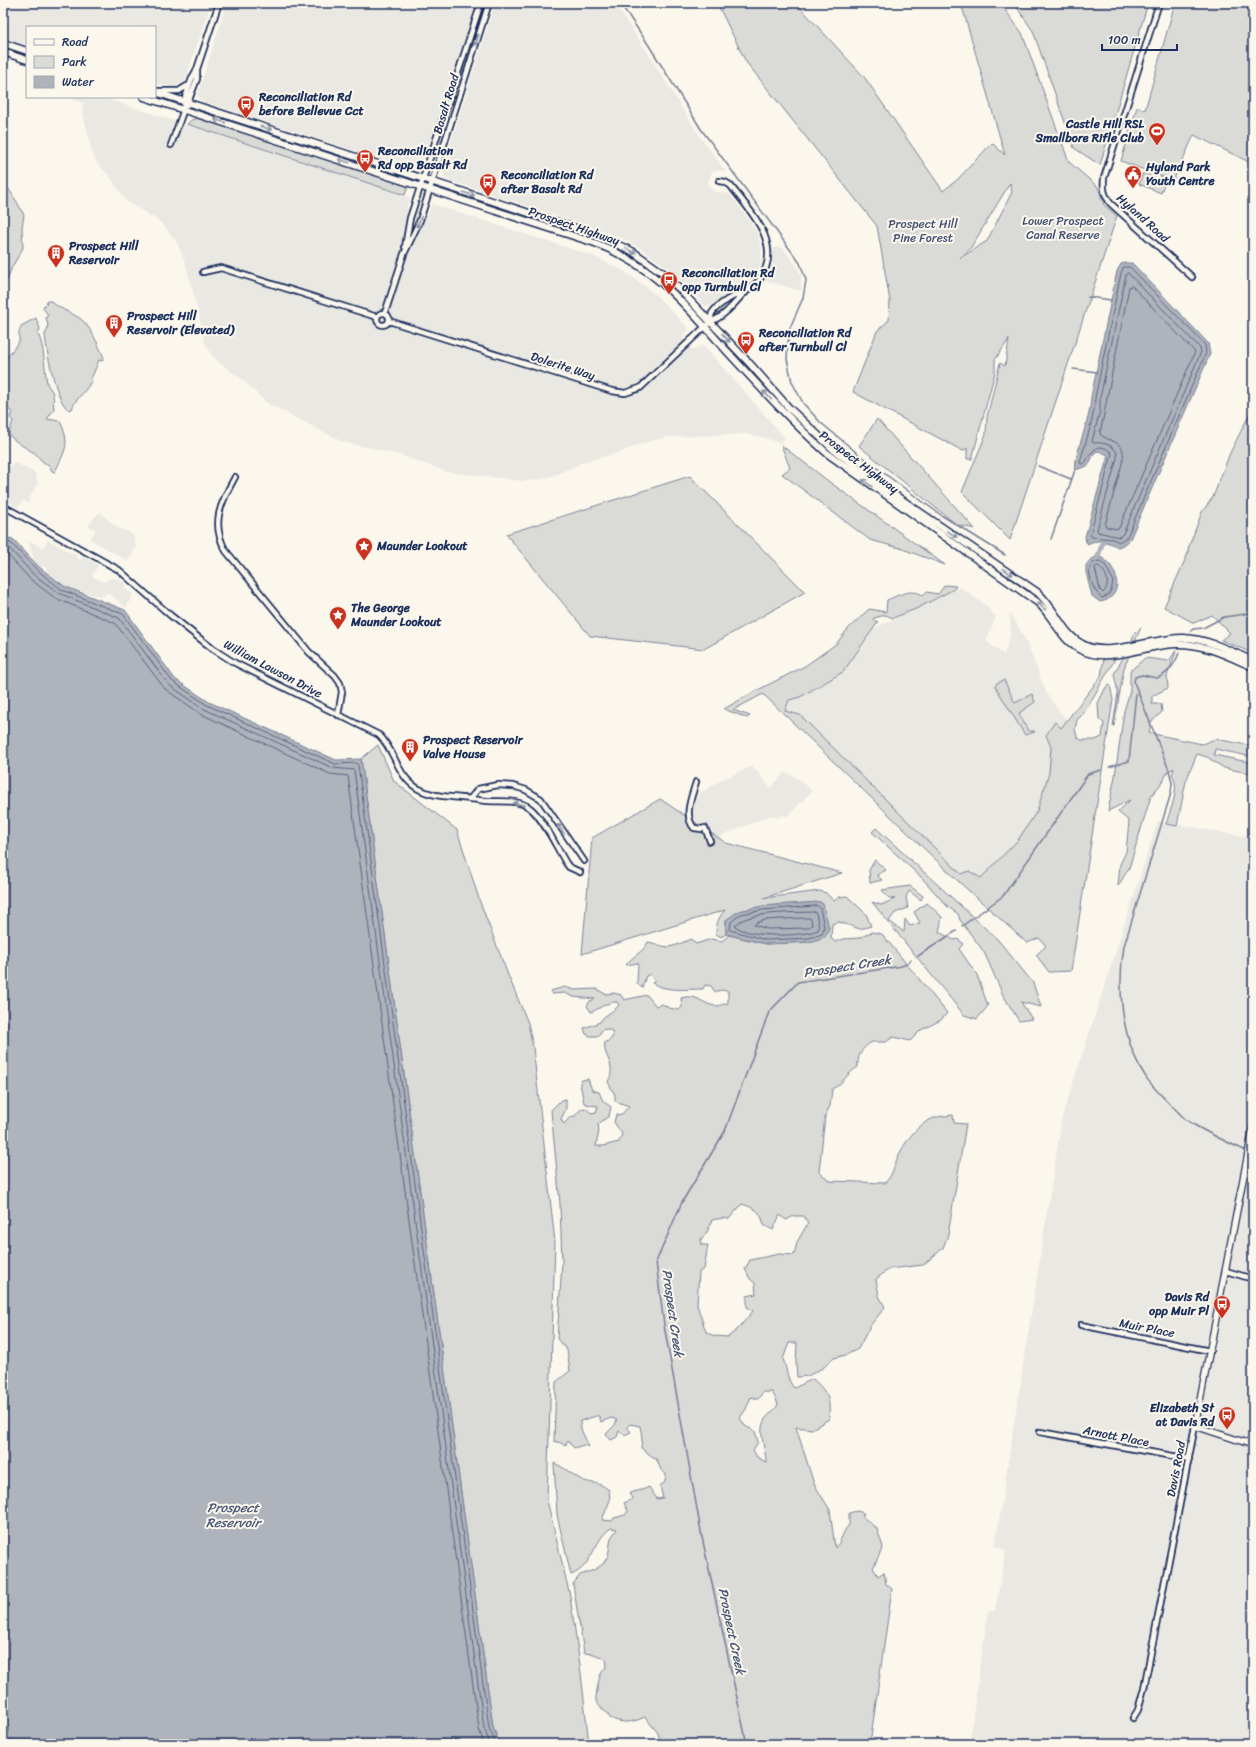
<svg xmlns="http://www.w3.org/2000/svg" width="1256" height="1747" font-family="Sriracha,sans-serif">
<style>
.built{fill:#eae8e2}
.green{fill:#dadad7;stroke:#7a849a;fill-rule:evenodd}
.water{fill:#afb3bb;stroke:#747e96}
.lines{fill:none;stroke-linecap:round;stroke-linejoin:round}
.shore{stroke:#566483;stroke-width:1}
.stream{stroke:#747e96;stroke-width:1.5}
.canal{stroke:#afb3bb;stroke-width:5}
.minor-casing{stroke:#1b2f5e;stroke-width:8}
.tertiary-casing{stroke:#1b2f5e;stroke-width:8}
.secondary-casing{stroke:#1b2f5e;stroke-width:9}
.minor{stroke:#fbf7ec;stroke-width:4.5}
.tertiary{stroke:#fbf7ec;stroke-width:5.5}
.secondary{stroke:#fbf7ec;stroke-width:6}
.oneway{stroke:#8b93a5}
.labels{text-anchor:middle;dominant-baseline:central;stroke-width:4;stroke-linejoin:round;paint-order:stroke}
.poi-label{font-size:12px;font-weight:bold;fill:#1b2f5e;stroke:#fbf7ec;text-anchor:start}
.street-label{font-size:12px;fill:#1b2f5e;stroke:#fbf7ec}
.park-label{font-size:12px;fill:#415176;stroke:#fbf7ec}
.water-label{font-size:13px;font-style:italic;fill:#47577a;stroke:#fbf7ec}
</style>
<rect width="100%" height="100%" fill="#fbf7ec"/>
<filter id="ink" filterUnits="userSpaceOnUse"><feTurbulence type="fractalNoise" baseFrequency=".025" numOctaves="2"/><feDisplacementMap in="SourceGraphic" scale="8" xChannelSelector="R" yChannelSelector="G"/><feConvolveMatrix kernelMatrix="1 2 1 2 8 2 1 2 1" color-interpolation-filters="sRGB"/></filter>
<g filter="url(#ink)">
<!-- built -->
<path class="built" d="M3 3H211L185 81 182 85 173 87 155 84V27H27V45L3 38Z
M227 3H476L443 105 420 167 417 169H411L201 101 198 96 199 90Z
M495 3H614L644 47 699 135 726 172 719 170 712 172 708 182 710 188 715 192 727 193 731 195 757 232 761 247V262L757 272 747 283 730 292 713 305 705 306 667 267 640 248 622 238 582 224 445 179 442 171 443 167Z
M69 97H101L410 197 407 208 428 215 432 204 590 255 614 266 630 275 657 296 689 329 682 337 693 350 703 345 785 438 780 443 761 437 747 434 667 437 643 443 615 454 586 461 555 475 538 480 523 481 447 472 397 454 343 442 267 403 238 376 217 361 211 354 204 340 199 315 185 262 177 243 164 226 156 219 127 202 110 177 98 164 92 152 82 108 84 103 71 99Z
M782 247 796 265 801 275V291L766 281 772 264 773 248Z
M14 462 35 473 38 483 28 500H30L28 503 24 500 17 507 3 499V463L12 466Z
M100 512 115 526 133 535 136 547 128 561 90 539 96 530 88 526 92 520Z
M28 540 43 548 48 540 77 556 76 557 82 561 81 559 82 556 98 565 92 576 104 582 112 577 120 580 126 584 124 588 133 594 126 608 107 592 104 596 92 595 68 587V592L50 576 45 567 42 566 41 570 36 566Z
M960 587 985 605 996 617 986 641 1004 655 1011 632 1009 611 1026 641 1047 694 1060 713 1068 720 1061 728 1055 722 1049 773 1037 811 1018 840 982 878 969 871 961 874 800 715 785 711 789 700 800 697 843 672 875 628Z
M752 766 771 788 785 772 799 779 812 791 788 816 783 815 777 818 771 815 721 836 722 838 708 844 684 819 683 812 686 802 694 804 697 795 721 780Z
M1158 821 1253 838V1744H969L988 1612 995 1610 1006 1550 995 1546 1062 1117Z"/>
<!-- green -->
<path class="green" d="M717 3H796L865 78 943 191 958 179 992 143 1005 155 963 10 957 3H1000L1022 33 1069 162 1098 187 1104 205 1117 216 1010 540 962 492 986 434 987 417 1000 363 1005 366 1009 339 995 360V372L972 459H967V448L963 451 853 392 877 331 889 320 890 301 877 226 746 62ZM1010 183 1012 192 987 241 960 258 970 249Z
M1014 3H1148L1100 165 1074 148 1033 31Z
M1175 3H1253V164L1194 135 1173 181 1121 161 1137 107 1145 110Z
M199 118 408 186 405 195 187 124 191 120Z
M1143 173 1165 182 1161 193 1139 184Z
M3 180 17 202 24 215 22 227 23 248 12 267 7 280H3Z
M47 301H51C58 308 69 312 78 317 89 323 99 346 104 358L102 361 99 360 91 379 92 382 90 383C85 393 75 399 72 409L69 410C56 403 46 349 45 334 49 329 48 323 46 318L48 315 43 308 44 305H46Z
M36 318 40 329 38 334C45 348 44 367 47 383 48 387 52 389 53 394 54 398 53 404 54 409L47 419 60 421C71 445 65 450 55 472L52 471 49 465C39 462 39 454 31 451 24 447 16 442 10 436L9 433 13 421 10 418 12 412 8 409 6 404 3 402V362L19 342V332L21 326Z
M1253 407V644L1250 652 1221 640 1230 633 1212 615 1194 623 1164 607 1189 551 1188 549 1202 512 1213 497 1230 453Z
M877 419 975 529 957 525 859 446Z
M781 445 835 486 945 565 900 548 870 540 782 474 790 468Z
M690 476 805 592 704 649 590 636 506 534Z
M945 585 956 586 954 589 918 608 893 618 886 615 874 618 873 620 878 622 843 672 800 697 789 700 785 711 800 715 961 874 969 871 981 878 1018 840 1037 811 1049 773 1051 747 1046 735 1055 722 1061 728 1101 676 1104 658H1114V661L1084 713 1077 720 1075 729 1077 737 1081 740H1095L1102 737 1104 723 1099 719 1098 703 1106 687 1110 685 1113 700 1071 971 1049 972 1036 955 1046 946 1039 938 1027 943 958 881 763 694 733 710 750 716 747 718 724 709 752 693 805 666 836 644 848 629 869 609 886 612 887 600C899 595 911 588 923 595L926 592 938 594Z
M1141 627 1124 668 1114 726H1113L1118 693 1114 674 1123 658 1127 655 1134 634Z
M1177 649 1167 676 1168 688 1152 696V704H1161L1162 712 1151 722 1149 733 1202 744 1215 739 1253 746V757L1215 749 1214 755 1253 763V774L1224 768 1207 757 1197 754 1186 781 1177 826 1166 824C1170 810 1181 788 1172 775L1174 768 1167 772 1164 780 1151 796 1129 868 1118 886 1120 864 1126 852 1129 821 1118 812 1130 800 1108 811 1115 776 1124 711 1130 691V671L1145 658 1169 661Z
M1004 680 1015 703 1032 694 1035 702 1019 713 1028 731H1034L1035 732 1025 735 995 686 997 683Z
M378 745 394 781 457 830 480 902 508 975 528 1023 533 1047 555 1242 547 1500 570 1596 580 1665 589 1744H500L493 1727 361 759Z
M660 799 726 843 842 873 764 898 820 891 826 893 834 901 839 897 847 896 866 914 871 926 860 929 839 922 832 924 831 938 835 942 843 939 859 938 872 932 882 934 947 1013 941 1020 921 1030 910 1041 893 1037 886 1042H872C862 1047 857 1056 858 1067 847 1073 843 1084 832 1089L830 1106 825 1116 819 1172 830 1181 885 1183C894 1173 892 1170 897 1159 904 1143 917 1124 934 1118 940 1116 947 1116 953 1115L954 1123 966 1124 948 1235 943 1248 923 1265 889 1269 876 1279 879 1296 885 1307 870 1326 858 1349 846 1355 834 1358 824 1367 808 1376 797 1377 796 1363 797 1343H789L783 1359C787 1369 787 1380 794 1388L813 1379C829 1394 830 1399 829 1419L812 1429 796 1427 814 1484 830 1510 835 1548C842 1541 842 1532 849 1525V1513L857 1511 864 1513 862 1516 877 1529 883 1547 873 1568 878 1576 884 1572 886 1584 892 1589 870 1744H661L658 1733 645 1717C632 1723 623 1724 610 1718 606 1710 599 1708 596 1701 595 1699 599 1676 601 1674 602 1671 605 1669 607 1666L606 1659 594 1654 584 1653 573 1584 580 1575 594 1570 603 1564 608 1556 611 1538 617 1529 611 1528C593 1540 593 1567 571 1575L557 1515 554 1463C564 1467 572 1475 582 1480 594 1485 596 1480 609 1490L610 1500 602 1520 612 1521 614 1518 625 1515 628 1511 624 1503 633 1499 629 1494C635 1490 643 1491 649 1487L657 1499 663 1498 660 1486 665 1482 666 1474 661 1470 657 1460 641 1448 642 1437 640 1426 630 1424 627 1427 631 1432 625 1435 619 1431 617 1437 611 1440 606 1434 615 1425 617 1420 611 1418 601 1422 599 1416H596L580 1421 581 1429 589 1447 584 1445 574 1448 568 1441 565 1446 561 1443 554 1441 556 1382 570 1371 567 1350 557 1339 562 1263 560 1204 551 1110 561 1100 566 1099V1109L561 1119 564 1124 570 1117 575 1116 581 1109 586 1108 591 1113 596 1112 598 1106 590 1105 584 1103 580 1083 582 1080 588 1079 592 1090 599 1092 603 1101 611 1107 609 1116 598 1124 599 1131 596 1146H603L619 1142 622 1134 614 1122 616 1115 622 1114 629 1106 615 1101V1095L608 1082C609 1079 611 1076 611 1073 613 1062 602 1053 605 1042L609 1041 613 1036 612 1031 606 1029 602 1030 598 1036H590L586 1034 584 1028 600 1022C604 1014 614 1012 619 1005L617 1002C606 1002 601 1008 591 1012L587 1006 590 1001 595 999 573 997 565 993 552 994 550 991 565 987 574 990 597 989 605 994 614 993 621 995 624 1000 647 995 656 1006 662 1004 669 1008 679 1010 682 1007 681 998C698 993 701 1004 715 1006 719 1006 724 1004 728 1003V991L721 990 715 992 711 986 705 985 703 989C685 989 667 992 652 983L655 981 650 974 646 976 642 988 637 983 638 963 626 965C633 955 643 953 648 942 656 943 665 949 673 946 678 945 686 941 691 939L696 944 711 939 722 941 729 935 766 944 810 942 820 902 763 906 739 911 726 920V934L721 937 716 934C716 923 719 917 725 910L582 954 592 838ZM742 1204C756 1209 760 1210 764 1225L773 1230 780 1215 786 1220 794 1216H804L808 1223 797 1242 794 1255 779 1254 750 1260 745 1269 750 1279 755 1283 756 1294 747 1296V1307L753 1311 738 1329 728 1337 714 1336 706 1332 697 1305 699 1272 704 1269 708 1245H702L701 1239 707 1232 712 1220 723 1218 729 1219ZM763 1392H772L776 1399 778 1405C774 1411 769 1414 765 1419 757 1432 766 1449 766 1462L757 1457 753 1450 758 1442 755 1431 745 1426 740 1418 746 1409 751 1397 758 1399Z
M876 828 998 940 1033 983 1041 1007 1021 1002 1032 1019 1019 1021 1003 995 984 952 960 920 958 914 947 906 922 878 872 832Z
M875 860 886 870 877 875 882 880 870 883 869 870Z
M910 886 923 896 921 900 909 891 906 897 908 908 895 913 889 921 904 932 905 919 910 926 920 923 914 912 927 903 942 917 939 932 954 940 958 939 963 944 959 949 977 975 988 1006 977 1019 964 1015 872 902 881 905 895 899 889 898 882 890Z"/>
<!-- water -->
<path class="water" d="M1125 263H1132L1208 343 1210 354 1130 539 1123 545 1118 547C1109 542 1096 538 1088 544L1086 542 1085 537 1108 455 1099 451 1095 452 1088 466 1075 470C1076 445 1090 424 1091 397L1117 271 1121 264Z
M3 537 13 539 39 567 64 586 125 610 175 679 209 702 336 760 361 759 493 1727 500 1744H3Z
M1098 556C1119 564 1126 598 1100 602L1092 596 1086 573V565L1090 560Z
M820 902 823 904 829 928 825 937 810 942 766 944 726 934V920L739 911 763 906Z"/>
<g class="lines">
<!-- shore -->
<path class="shore" d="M1124 267H1130L1205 345 1206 353 1127 537 1119 542 1113 539 1092 537 1090 535 1112 453C1098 440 1092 451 1085 463L1081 464 1080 462C1086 440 1094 420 1095 398L1121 273Z
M1128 273 1200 348 1201 352 1123 534 1119 537 1098 532 1097 530 1117 458V453C1113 444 1102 442 1093 443L1092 441 1100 411V398L1126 275Z
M1132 286 1195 352 1119 528 1117 529 1106 527 1105 525 1123 460C1126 440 1110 443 1100 434L1129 287Z
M3 541 11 543 37 570 62 590 123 614 172 681 207 705 335 764 356 763 358 765 489 1728 496 1744
M3 546 9 548 33 574 59 593 119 618 169 685 204 709 333 768 354 770 484 1728 490 1744
M3 552 6 553 30 579 55 598 115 623 165 689 201 714 330 774 348 776 479 1729 484 1744
M1099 561 1105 565 1113 580C1112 588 1111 596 1102 598 1095 594 1086 573 1091 566 1093 562 1096 562 1099 561Z
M1098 566C1107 571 1111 585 1103 593L1100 590 1095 568Z
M818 906 820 908 824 927 822 934 809 938 766 940 730 930 731 922 741 914 763 910Z
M814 912 816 913 819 927 818 930C800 937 750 938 735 926 745 911 796 913 814 912Z
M809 918 811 919 812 925 807 928 768 929 754 925 756 923 765 920Z"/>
<!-- stream -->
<path class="stream" d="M620 3 648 44 701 129 800 263 806 280 803 298 789 330 787 359 792 382 803 403 820 422 862 457 941 515 1005 555
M1088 297 1111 300
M1073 369 1097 372
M1038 466 1071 479
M1051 539 1075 470
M1190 632 1193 629 1203 628 1224 617 1253 613
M1179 653C1175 664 1168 674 1157 678L1142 675 1135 677 1134 682 1169 770 1172 783 1171 793 1124 946C1117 988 1121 1037 1144 1074 1150 1085 1161 1095 1170 1104 1176 1109 1181 1116 1188 1121 1208 1134 1231 1144 1253 1154
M1109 767 1129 761 1136 693
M962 926 1003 896 1088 774 1101 770
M918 956 956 931
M747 1744 702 1537 664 1325 656 1262 682 1202 725 1131 769 1012 798 982 902 966 911 960"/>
<!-- canal -->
<path class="canal" d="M1098 556 1103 542"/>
<!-- minor casing -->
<g class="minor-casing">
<path id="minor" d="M1159 3 1104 178C1103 189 1104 195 1110 203L1192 277
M157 91H179L187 86
M187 105 197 79V69
M171 145 184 109V101L192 78 197 69 219 3
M405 247 410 218 481 3
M203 272 221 268 377 317
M377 319a6 6 0 1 1 12 0a6 6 0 1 1-12 0Z
M385 313 404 254 420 220 489 3
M389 321 612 391 625 393 640 388 710 322C724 317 735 303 744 293 749 288 756 285 760 279 784 244 750 211 730 185L725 182 719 181
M710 322C711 319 711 315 712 313 717 305 736 293 745 293
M235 477C221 502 210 524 226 551L309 652 335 676 340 683 342 692 338 715
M3 506 119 570 170 615 213 649 235 663 379 735C395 750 397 776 417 788 434 798 452 796 470 799 476 799 482 801 488 801 502 802 518 799 530 808 543 818 557 848 566 863L569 867 580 872
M696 782C692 796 683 815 694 828L702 829 705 828 710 841
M470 799 478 789 498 785 513 786 526 790 541 799 584 861
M1226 1271 1253 1279
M1081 1325 1210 1351
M1040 1432 1189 1459
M1133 1718 1138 1710 1144 1688 1195 1426"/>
</g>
<!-- tertiary casing -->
<g class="tertiary-casing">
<path id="tertiary" d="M1253 1128 1195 1426 1253 1445"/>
</g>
<!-- secondary casing -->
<g class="secondary-casing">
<path id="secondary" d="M3 43 27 51
M3 52 27 60
M155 92 594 234 632 251 666 275 751 365 789 408 834 450 889 491 1037 592C1056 608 1061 633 1082 644 1108 659 1153 637 1184 638 1209 639 1231 651 1253 661
M144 97 595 243C658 267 691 312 736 361 765 393 795 425 828 454L1037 602C1054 616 1059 638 1079 649 1109 665 1143 645 1175 644 1203 643 1228 656 1253 667"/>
</g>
<!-- minor -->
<use href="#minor" class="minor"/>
<!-- tertiary -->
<use href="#tertiary" class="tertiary"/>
<!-- secondary -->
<use href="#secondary" class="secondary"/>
</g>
<!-- one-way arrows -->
<defs><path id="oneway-shaft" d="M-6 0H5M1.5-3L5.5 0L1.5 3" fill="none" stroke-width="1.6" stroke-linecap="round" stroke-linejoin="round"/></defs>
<g class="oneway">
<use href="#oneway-shaft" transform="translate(477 40) rotate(108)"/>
<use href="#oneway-shaft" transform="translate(220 121) rotate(-162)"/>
<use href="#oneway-shaft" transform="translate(266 128) rotate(18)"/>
<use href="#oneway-shaft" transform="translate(344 161) rotate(-162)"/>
<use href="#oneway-shaft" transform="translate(469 194) rotate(18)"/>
<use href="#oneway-shaft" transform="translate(419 222) rotate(113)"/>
<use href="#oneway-shaft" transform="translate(631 251) rotate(29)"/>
<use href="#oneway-shaft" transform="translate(726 338) rotate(47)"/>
<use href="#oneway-shaft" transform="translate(767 395) rotate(-134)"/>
<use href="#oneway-shaft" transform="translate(867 483) rotate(-145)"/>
<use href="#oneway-shaft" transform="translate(952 534) rotate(32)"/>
<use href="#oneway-shaft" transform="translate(1008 572) rotate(34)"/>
<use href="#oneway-shaft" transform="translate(1041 606) rotate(-139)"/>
<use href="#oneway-shaft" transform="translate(519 804) rotate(-167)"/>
<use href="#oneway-shaft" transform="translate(561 829) rotate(-125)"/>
</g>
</g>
<!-- icons -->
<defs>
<g id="bus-pin" transform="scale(0.9)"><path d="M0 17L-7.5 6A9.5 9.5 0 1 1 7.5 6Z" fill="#c8321e" stroke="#fbf7ec"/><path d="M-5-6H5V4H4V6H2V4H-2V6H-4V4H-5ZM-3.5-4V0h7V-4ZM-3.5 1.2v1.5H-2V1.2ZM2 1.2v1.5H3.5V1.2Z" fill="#fff"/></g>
<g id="stadium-pin" transform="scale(0.9)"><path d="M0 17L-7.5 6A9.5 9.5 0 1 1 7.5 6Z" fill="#c8321e" stroke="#fbf7ec"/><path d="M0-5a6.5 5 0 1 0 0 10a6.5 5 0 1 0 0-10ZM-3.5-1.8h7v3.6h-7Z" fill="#fff"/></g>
<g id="civic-pin" transform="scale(0.9)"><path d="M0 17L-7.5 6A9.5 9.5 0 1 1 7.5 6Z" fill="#c8321e" stroke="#fbf7ec"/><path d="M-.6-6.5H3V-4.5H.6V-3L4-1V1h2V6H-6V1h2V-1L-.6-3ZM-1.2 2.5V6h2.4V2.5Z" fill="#fff"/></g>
<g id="building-pin" transform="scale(0.9)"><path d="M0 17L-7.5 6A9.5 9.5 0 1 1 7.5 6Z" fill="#c8321e" stroke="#fbf7ec"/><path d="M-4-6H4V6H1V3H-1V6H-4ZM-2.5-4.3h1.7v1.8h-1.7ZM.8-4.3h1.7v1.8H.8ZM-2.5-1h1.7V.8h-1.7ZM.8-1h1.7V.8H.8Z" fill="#fff"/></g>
<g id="sight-pin" transform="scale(0.9)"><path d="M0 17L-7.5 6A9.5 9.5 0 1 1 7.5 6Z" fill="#c8321e" stroke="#fbf7ec"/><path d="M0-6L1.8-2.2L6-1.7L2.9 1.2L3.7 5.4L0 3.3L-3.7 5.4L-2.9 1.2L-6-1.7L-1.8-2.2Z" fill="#fff"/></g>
</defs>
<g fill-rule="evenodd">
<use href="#bus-pin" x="246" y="104"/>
<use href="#stadium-pin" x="1157" y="131"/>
<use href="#bus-pin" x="365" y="158"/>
<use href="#civic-pin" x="1133" y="174"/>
<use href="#bus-pin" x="488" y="182"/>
<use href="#building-pin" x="56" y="253"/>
<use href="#bus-pin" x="669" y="280"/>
<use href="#building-pin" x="114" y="323"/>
<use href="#bus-pin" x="746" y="340"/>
<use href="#sight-pin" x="364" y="546"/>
<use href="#sight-pin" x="338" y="615"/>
<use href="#building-pin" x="410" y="747"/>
<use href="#bus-pin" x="1222" y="1304"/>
<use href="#bus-pin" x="1227" y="1415"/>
</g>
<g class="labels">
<!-- poi labels -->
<g class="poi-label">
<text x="259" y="97">Reconciliation Rd<tspan x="259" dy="14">before Bellevue Cct</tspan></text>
<text x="1144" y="124" text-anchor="end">Castle Hill RSL<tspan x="1144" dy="14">Smallbore Rifle Club</tspan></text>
<text x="378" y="151">Reconciliation<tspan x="378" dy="14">Rd opp Basalt Rd</tspan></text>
<text x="1146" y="167">Hyland Park<tspan x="1146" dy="14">Youth Centre</tspan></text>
<text x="501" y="175">Reconciliation Rd<tspan x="501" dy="14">after Basalt Rd</tspan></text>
<text x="69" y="246">Prospect Hill<tspan x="69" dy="14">Reservoir</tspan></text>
<text x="682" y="273">Reconciliation Rd<tspan x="682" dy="14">opp Turnbull Cl</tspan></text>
<text x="127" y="316">Prospect Hill<tspan x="127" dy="14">Reservoir (Elevated)</tspan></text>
<text x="759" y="333">Reconciliation Rd<tspan x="759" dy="14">after Turnbull Cl</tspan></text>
<text x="377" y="546">Maunder Lookout</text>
<text x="351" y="608">The George<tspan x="351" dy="14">Maunder Lookout</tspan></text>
<text x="423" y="740">Prospect Reservoir<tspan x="423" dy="14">Valve House</tspan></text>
<text x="1209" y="1297" text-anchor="end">Davis Rd<tspan x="1209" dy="14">opp Muir Pl</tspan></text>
<text x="1214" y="1408" text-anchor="end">Elizabeth St<tspan x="1214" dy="14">at Davis Rd</tspan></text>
</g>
<!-- street labels -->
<g class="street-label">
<text transform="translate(446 104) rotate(-73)">Basalt Road</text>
<text transform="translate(1143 218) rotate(42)">Hyland Road</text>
<text transform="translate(574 226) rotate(19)">Prospect Highway</text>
<text transform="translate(563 366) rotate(18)">Dolerite Way</text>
<text transform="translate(859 462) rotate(37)">Prospect Highway</text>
<text transform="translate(273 669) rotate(28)">William Lawson Drive</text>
<text transform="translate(1147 1328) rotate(11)">Muir Place</text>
<text transform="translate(1116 1436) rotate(11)">Arnott Place</text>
<text transform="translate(1176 1469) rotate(-79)">Davis Road</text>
</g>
<!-- park labels -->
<g class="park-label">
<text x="1063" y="221">Lower Prospect<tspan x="1063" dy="14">Canal Reserve</tspan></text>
<text x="923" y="224">Prospect Hill<tspan x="923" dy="14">Pine Forest</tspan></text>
</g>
<!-- water labels -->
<g class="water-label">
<text transform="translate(847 966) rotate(-9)">Prospect Creek</text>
<text transform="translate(673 1313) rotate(82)">Prospect Creek</text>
<text x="233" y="1507">Prospect<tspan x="233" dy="15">Reservoir</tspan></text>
<text transform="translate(732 1631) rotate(78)">Prospect Creek</text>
</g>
</g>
<!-- margin -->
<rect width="1256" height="1747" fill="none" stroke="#fbf7ec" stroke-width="16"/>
<rect x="8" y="8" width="1240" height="1731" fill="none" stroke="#1b2f5e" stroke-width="1.5" filter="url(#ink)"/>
<!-- legend -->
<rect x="26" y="26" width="130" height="72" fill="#fbf7ec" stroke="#a1a7b3"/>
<rect x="34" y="39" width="20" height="6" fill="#fbf7ec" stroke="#a1a7b3"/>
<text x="62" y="46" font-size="12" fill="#1b2f5e">Road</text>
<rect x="34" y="56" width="20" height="12" fill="#dadad7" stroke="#a1a7b3"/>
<text x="62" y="66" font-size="12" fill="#1b2f5e">Park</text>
<rect x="34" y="76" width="20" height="12" fill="#afb3bb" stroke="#a1a7b3"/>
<text x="62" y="86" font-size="12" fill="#1b2f5e">Water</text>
<!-- scale -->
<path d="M1102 44v6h75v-6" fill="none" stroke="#1b2f5e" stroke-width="2"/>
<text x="1108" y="44" font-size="12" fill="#1b2f5e" stroke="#fbf7ec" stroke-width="3" paint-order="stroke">100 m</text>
</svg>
